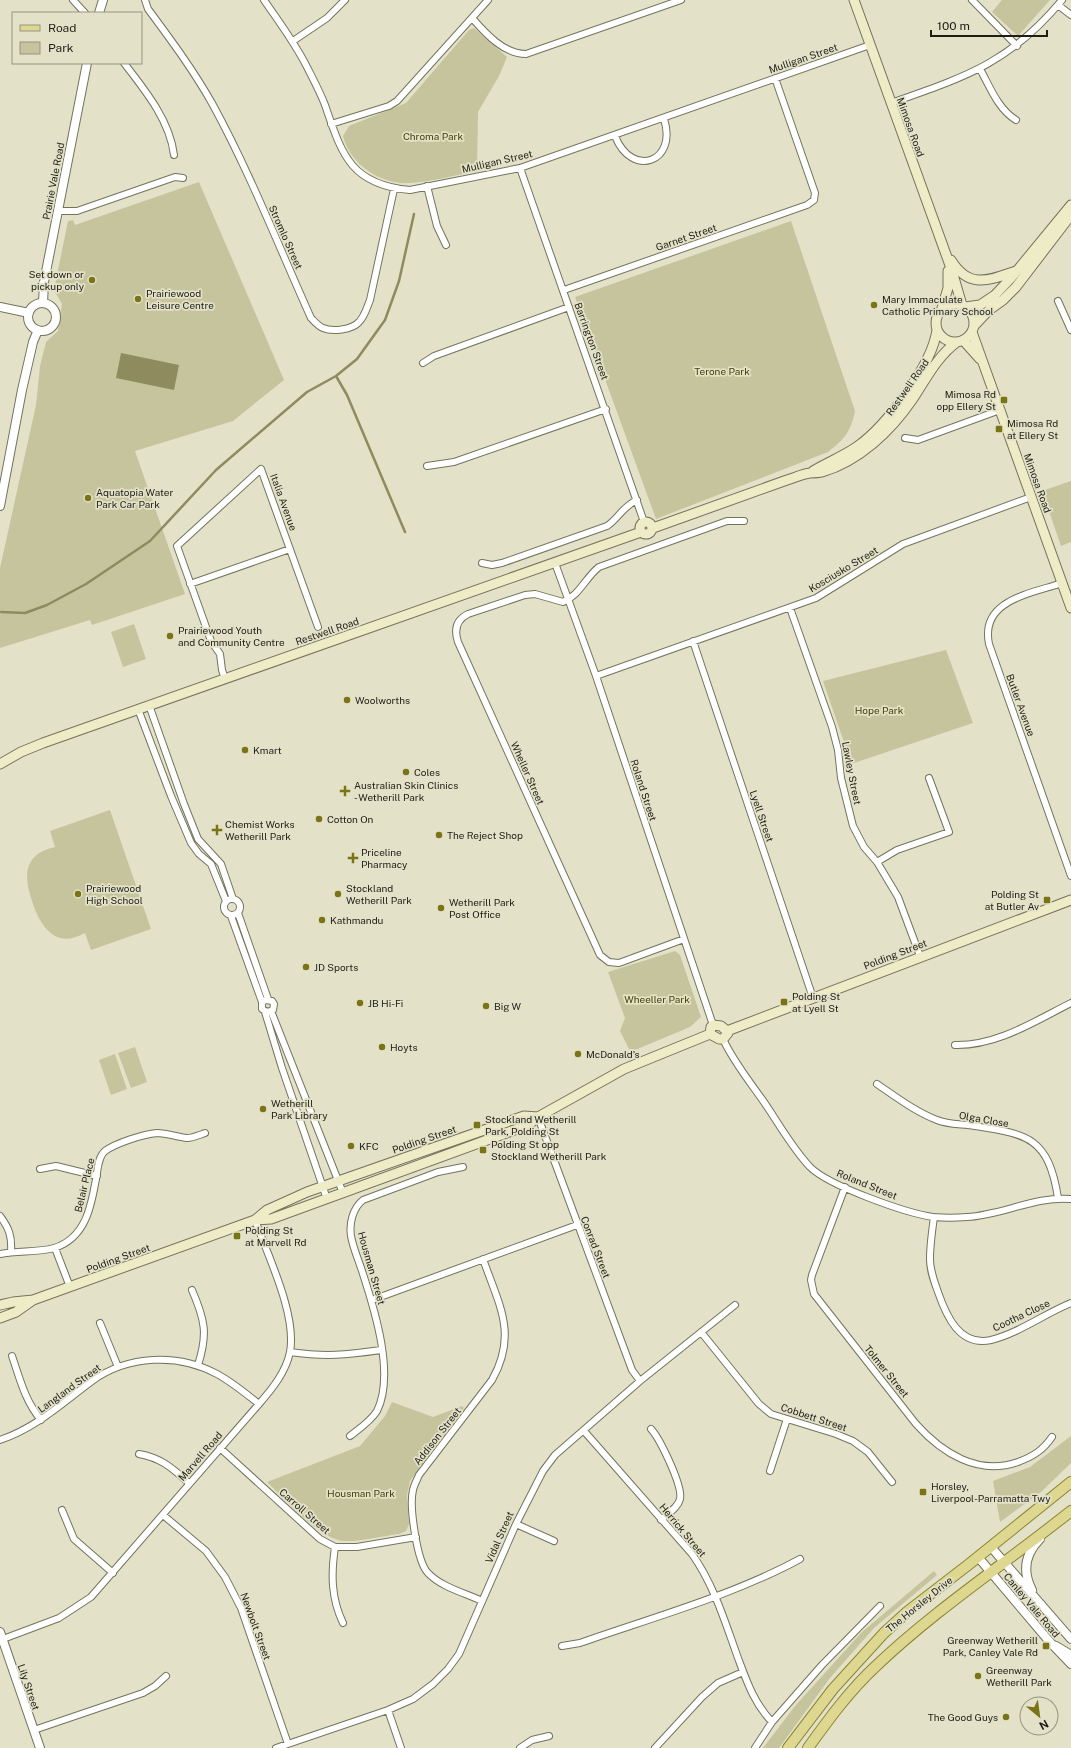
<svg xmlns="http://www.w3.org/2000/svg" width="1071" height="1748" font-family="'Public Sans',sans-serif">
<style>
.green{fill:#c6c49c}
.water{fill:#8e8b5e}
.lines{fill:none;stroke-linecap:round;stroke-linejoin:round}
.stream{stroke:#8e8b5e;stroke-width:2.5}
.minor-casing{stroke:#74735c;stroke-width:8}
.tertiary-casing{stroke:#74735c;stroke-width:10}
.secondary-casing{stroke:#74735c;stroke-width:11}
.primary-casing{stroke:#8c8534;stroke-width:12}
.minor{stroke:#fff;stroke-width:6}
.tertiary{stroke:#fff;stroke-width:8}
.secondary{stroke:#eeebc7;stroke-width:9}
.primary{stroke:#ddd78f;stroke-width:10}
.poi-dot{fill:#7b7417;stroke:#e3e2c9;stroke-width:1.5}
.labels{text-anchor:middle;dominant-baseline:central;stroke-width:3.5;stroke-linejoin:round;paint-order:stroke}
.street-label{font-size:10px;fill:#1f1e15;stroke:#e3e2c9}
.park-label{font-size:10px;fill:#464105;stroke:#e3e2c9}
.poi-label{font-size:10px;fill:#1f1e15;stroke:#e3e2c9;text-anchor:start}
</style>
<rect width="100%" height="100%" fill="#e3e2c9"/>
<!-- green -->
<path class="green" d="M1002 0H1050L1018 36 992 12Z
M474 28 507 57 499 76 478 112 477 171C455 175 432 182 410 183 380 185 350 164 343 136L349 126 406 103 469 30Z
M199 182 284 380 233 421 135 451 185 594 92 625 90 620 0 648V568L36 405 40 366 46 342 58 331 62 304 54 290 68 221 73 220 75 225Z
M791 221 855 411C851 431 845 439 828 452L656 519 575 297Z
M1071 481V542L1061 546 1042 491Z
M134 624 146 659 123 667 111 632Z
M946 650 973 723 848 765 845 745 823 681Z
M110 810 151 929 91 950 85 933C55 950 40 926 32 901 23 875 24 854 55 847L50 831Z
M675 951 680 955 701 1017 690 1027 635 1050 629 1049 620 1031 625 1018 608 972Z
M135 1047 147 1082 131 1088 118 1053Z
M115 1054 127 1089 111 1095 99 1060Z
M392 1402 433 1417 462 1406 464 1408 410 1481 407 1495 409 1524 406 1531 399 1534C382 1536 359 1542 344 1541 319 1539 285 1499 267 1482L360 1446 385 1416Z
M1071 1436V1463L1041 1492 1000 1522 993 1481 1030 1467Z
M934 1571 937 1575 874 1628 830 1678 779 1748H763L795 1706 861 1633Z"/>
<!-- water -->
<path class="water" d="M121 353 179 365 174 390 116 378Z"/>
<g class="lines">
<!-- stream -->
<path class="stream" d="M336 376 347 395 405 532
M1 612 25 613 47 605 86 584 150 541 216 470 307 392 336 376 357 359 385 320 399 281 414 214"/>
<!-- minor casing -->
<g class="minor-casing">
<path id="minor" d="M73 0 85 13
M145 0 148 9C171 40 194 71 213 105 250 173 279 247 311 318 315 322 318 326 323 328 332 332 352 330 359 322 365 316 367 307 370 300L394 189
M264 0C279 22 295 43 307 67 313 79 320 92 325 105 342 155 351 185 410 190L520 168 870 45
M972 0 1017 46
M1058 5 1071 15
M472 18C486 34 504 54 526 54L681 0
M293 41 327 18 345 0
M124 63C145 90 170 121 174 155
M980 69C990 87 998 109 1016 120
M891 103C965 77 1010 63 1062 0
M331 124 389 106 397 101 488 0
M615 136C632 179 678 162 664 119
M520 168 644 522
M427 186 437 226 446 245
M58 211H77L175 177 183 178
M564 290 807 205 814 200 815 193 775 78
M1058 301 1071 330
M423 363 434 356 569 307
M905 438 918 440 1000 410
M427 466 454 462 606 409
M482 563 492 565 502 563 607 526C619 518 622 507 637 500
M555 563 596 676 713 1025
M1062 583C1030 594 980 600 989 644L1071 876
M190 584 290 549
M790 608 832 727 838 750 841 778 853 826 864 847 877 862 898 897 920 956
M693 641 813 998
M596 676 816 598 903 544 1031 497
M225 679 222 670 220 654 211 641 177 546 261 469 318 627
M149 705 184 804 198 839 221 864 233 899
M138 709 171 796 191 843 199 854 211 864 226 901
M877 862 897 850 949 832 929 778
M224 907a8 8 0 1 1 16 0a8 8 0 1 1-16 0Z
M238 913 268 999
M231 916 262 1002V1009L267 1012 273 1010 274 1004 272 1001 266 1000 262 1002
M684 939 619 963 609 962 600 955 458 642C454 630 456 620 468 614L525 595 535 594 563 602C580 595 585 578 599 567L727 521H744
M271 1011 343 1193
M265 1012 282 1068 327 1199
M723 1039C734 1063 751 1083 766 1105 780 1126 793 1149 810 1167 829 1186 906 1213 933 1217 944 1218 956 1218 967 1217 1003 1215 1035 1196 1071 1199
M955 1045C997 1046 1035 1021 1071 1003
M877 1084C896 1097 916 1112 937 1120 946 1124 958 1124 968 1125 1025 1134 1048 1134 1058 1198
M538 1117 632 1370 640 1381
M40 1169 56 1166 97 1176
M845 1187 812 1275 811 1280 814 1294 916 1424C942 1453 978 1476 1018 1462 1034 1456 1043 1450 1052 1437
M0 1216C9 1228 12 1236 11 1252
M934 1217C932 1231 930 1245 930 1259 930 1271 934 1281 938 1292 946 1315 959 1347 991 1340 1019 1333 1044 1314 1071 1303
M55 1248 70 1287
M0 1254C18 1250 37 1253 54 1248 87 1238 92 1203 97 1173 98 1166 99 1156 105 1151 116 1143 144 1134 157 1133 167 1133 177 1137 187 1138 193 1138 199 1135 205 1133
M192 1290C205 1320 208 1334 198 1365
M372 1300 577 1225
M100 1323 118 1367
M701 1332 759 1404 771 1414 836 1434 853 1441 868 1452 892 1482
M290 1352C326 1357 346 1355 381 1350
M12 1356C20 1379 25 1401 41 1420
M651 1429C660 1439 683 1486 680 1499 678 1508 667 1514 661 1520
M584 1431 692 1554C714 1585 725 1622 738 1658 747 1682 754 1703 772 1722
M350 1436C359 1429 371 1421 377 1411 395 1375 375 1311 363 1274 359 1261 353 1248 351 1236 349 1223 353 1208 363 1200L438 1172 463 1167
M0 1440C36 1428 62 1403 92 1381 128 1355 178 1353 217 1374 232 1382 245 1393 259 1404
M220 1448 320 1539 335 1547H357L416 1537
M139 1454C162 1458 173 1469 189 1483
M770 1471 787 1419
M62 1510 74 1539 113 1573
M163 1515 206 1551 225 1577 241 1608 288 1744
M516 1524 554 1541
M335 1547C331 1574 331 1598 343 1623
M482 1601C465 1593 441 1587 428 1573 417 1562 409 1506 413 1490 414 1485 417 1480 419 1475L492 1380C518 1334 499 1305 483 1259
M3 1639 59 1618 91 1597 259 1404C272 1389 286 1372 290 1352 297 1315 268 1256 255 1220
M562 1646 580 1643C651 1618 734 1595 800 1559
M388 1710 401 1748
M34 1730 143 1693 155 1686 166 1676
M276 1748 388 1710 413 1699 433 1684 448 1669 459 1654 516 1524 543 1471 555 1455 640 1381 735 1305
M520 1748 532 1740 549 1736
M655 1748 702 1697 718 1683 743 1672
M755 1748 772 1722 822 1665 880 1606"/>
</g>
<!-- tertiary casing -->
<g class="tertiary-casing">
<path id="tertiary" d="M99 13 103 0
M43 303 44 282 87 63
M28 317a14 14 0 1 1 28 0a14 14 0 1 1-28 0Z
M0 307 29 313
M0 506 22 390 33 342 38 330
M991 1547 1071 1639
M978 1557 1049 1641 1071 1664
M1032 1590C1022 1571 1025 1554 1040 1539
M0 1632 40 1748
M1056 1646 1071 1655"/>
</g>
<!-- secondary casing -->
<g class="secondary-casing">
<path id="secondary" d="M854 0 952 271 962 305
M951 260C969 290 990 280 1016 271
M936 323a19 19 0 1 1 38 0a19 19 0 1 1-38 0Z
M965 307 980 305 995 295 1011 278 1071 205
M942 308 948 288V271
M974 326 989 310 1003 300 1016 287 1071 215
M972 332 1071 608
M963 340 980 359
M813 471C828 462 844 456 858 446 887 425 932 365 937 330
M640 528a6 6 0 1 1 12 0a6 6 0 1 1-12 0Z
M653 528 787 480C794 478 802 474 810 473 814 473 818 473 822 472 859 461 891 431 912 400 925 381 937 356 957 342
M0 764 21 752 43 743 641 532
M727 1031 1071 900
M710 1034 711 1027 713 1025 721 1026 727 1031
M710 1034 719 1039H723L728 1033 727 1031
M255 1220 267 1210 307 1192 524 1116 538 1117
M0 1305 13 1302 33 1300
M0 1318 16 1312 33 1300 255 1220 271 1219 528 1125 538 1117 624 1069 710 1034"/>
</g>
<!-- primary casing -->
<g class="primary-casing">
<path id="primary" d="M788 1748 833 1689 884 1633 907 1612 968 1565 1071 1482
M808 1748C828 1720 850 1690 876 1666 936 1609 1006 1563 1071 1511"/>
</g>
<!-- minor -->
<use href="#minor" class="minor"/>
<!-- tertiary -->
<use href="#tertiary" class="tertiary"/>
<!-- secondary -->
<use href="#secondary" class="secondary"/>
<!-- primary -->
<use href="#primary" class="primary"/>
</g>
<!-- markers -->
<g class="poi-dot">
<circle cx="92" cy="280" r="4"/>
<circle cx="138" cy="299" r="4"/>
<circle cx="874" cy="305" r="4"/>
<rect x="1000" y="396" width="8" height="8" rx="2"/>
<rect x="995" y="425" width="8" height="8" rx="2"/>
<circle cx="88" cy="498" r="4"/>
<circle cx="170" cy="636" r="4"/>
<circle cx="347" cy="700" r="4"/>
<circle cx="245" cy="750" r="4"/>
<circle cx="406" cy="772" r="4"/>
<path d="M343 785h4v4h4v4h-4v4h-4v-4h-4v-4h4z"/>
<circle cx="319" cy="819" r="4"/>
<path d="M215 824h4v4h4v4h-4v4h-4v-4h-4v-4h4z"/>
<circle cx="439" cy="835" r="4"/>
<path d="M351 852h4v4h4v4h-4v4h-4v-4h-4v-4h4z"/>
<circle cx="78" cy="894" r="4"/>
<circle cx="338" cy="894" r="4"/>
<rect x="1043" y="896" width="8" height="8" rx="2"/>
<circle cx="441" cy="908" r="4"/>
<circle cx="322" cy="920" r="4"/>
<circle cx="306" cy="967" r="4"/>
<rect x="780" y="998" width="8" height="8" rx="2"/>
<circle cx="360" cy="1003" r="4"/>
<circle cx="486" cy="1006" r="4"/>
<circle cx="382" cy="1047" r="4"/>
<circle cx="578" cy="1054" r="4"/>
<circle cx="263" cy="1109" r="4"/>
<rect x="473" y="1121" width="8" height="8" rx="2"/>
<circle cx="351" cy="1146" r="4"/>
<rect x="479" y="1146" width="8" height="8" rx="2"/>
<rect x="233" y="1232" width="8" height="8" rx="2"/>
<rect x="919" y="1488" width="8" height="8" rx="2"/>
<rect x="1042" y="1642" width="8" height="8" rx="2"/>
<circle cx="978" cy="1676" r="4"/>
<circle cx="1006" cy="1717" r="4"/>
</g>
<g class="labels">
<!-- street labels -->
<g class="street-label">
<text transform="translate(803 58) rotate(-19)">Mulligan Street</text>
<text transform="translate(911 127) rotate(70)">Mimosa Road</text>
<text transform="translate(497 161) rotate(-13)">Mulligan Street</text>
<text transform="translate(53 181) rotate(-79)">Prairie Vale Road</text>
<text transform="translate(286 237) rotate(66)">Stromlo Street</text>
<text transform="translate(686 237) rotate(-19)">Garnet Street</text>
<text transform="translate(592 341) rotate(70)">Barrington Street</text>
<text transform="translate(907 387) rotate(-55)">Restwell Road</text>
<text transform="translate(1038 483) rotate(70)">Mimosa Road</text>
<text transform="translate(284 502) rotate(70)">Italia Avenue</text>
<text transform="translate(843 569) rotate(-31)">Kosciusko Street</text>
<text transform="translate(327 631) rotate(-19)">Restwell Road</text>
<text transform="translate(1021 705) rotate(70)">Butler Avenue</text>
<text transform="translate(528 773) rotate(66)">Wheller Street</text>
<text transform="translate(852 773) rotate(79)">Lawley Street</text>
<text transform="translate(644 790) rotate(72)">Roland Street</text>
<text transform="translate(762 816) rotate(71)">Lyell Street</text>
<text transform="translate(895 954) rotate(-21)">Polding Street</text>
<text transform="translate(984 1119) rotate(10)">Olga Close</text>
<text transform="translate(424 1139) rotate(-19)">Polding Street</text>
<text transform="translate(867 1184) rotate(22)">Roland Street</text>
<text transform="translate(84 1185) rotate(-76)">Belair Place</text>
<text transform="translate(596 1247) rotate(69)">Conrad Street</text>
<text transform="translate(118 1258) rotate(-20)">Polding Street</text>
<text transform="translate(372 1268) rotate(74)">Housman Street</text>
<text transform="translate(1021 1315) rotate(-25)">Cootha Close</text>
<text transform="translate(887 1371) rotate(51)">Tolmer Street</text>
<text transform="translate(69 1388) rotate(-36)">Langland Street</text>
<text transform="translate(814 1417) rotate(18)">Cobbett Street</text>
<text transform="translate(437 1436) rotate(-52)">Addison Street</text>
<text transform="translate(200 1456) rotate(-49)">Marvell Road</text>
<text transform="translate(305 1511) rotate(41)">Carroll Street</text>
<text transform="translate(683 1530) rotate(50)">Herrick Street</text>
<text transform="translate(499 1537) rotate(-66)">Vidal Street</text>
<text transform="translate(919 1604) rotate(-39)">The Horsley Drive</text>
<text transform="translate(1032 1605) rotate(50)">Canley Vale Road</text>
<text transform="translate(256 1626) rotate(70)">Newbolt Street</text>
<text transform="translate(29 1687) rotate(71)">Lily Street</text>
</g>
<!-- park labels -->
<g class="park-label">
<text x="433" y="136">Chroma Park</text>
<text x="722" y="371">Terone Park</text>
<text x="879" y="710">Hope Park</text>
<text x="657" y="999">Wheeller Park</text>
<text x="361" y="1493">Housman Park</text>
</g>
<!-- poi labels -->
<g class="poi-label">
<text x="84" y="274" text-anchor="end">Set down or<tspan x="84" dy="12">pickup only</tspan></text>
<text x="146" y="293">Prairiewood<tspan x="146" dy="12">Leisure Centre</tspan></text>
<text x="882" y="299">Mary Immaculate<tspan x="882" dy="12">Catholic Primary School</tspan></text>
<text x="996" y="394" text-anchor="end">Mimosa Rd<tspan x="996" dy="12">opp Ellery St</tspan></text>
<text x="1007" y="423">Mimosa Rd<tspan x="1007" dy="12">at Ellery St</tspan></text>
<text x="96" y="492">Aquatopia Water<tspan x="96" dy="12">Park Car Park</tspan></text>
<text x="178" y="630">Prairiewood Youth<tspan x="178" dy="12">and Community Centre</tspan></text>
<text x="355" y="700">Woolworths</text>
<text x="253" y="750">Kmart</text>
<text x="414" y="772">Coles</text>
<text x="354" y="785">Australian Skin Clinics<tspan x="354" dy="12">- Wetherill Park</tspan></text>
<text x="327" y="819">Cotton On</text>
<text x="225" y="824">Chemist Works<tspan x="225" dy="12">Wetherill Park</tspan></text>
<text x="447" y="835">The Reject Shop</text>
<text x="361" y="852">Priceline<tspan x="361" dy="12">Pharmacy</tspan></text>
<text x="86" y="888">Prairiewood<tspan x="86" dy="12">High School</tspan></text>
<text x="346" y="888">Stockland<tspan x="346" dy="12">Wetherill Park</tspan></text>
<text x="1039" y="894" text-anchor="end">Polding St<tspan x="1039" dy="12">at Butler Av</tspan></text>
<text x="449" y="902">Wetherill Park<tspan x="449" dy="12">Post Office</tspan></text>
<text x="330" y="920">Kathmandu</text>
<text x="314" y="967">JD Sports</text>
<text x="792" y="996">Polding St<tspan x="792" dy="12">at Lyell St</tspan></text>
<text x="368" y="1003">JB Hi-Fi</text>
<text x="494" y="1006">Big W</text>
<text x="390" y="1047">Hoyts</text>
<text x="586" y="1054">McDonald's</text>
<text x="271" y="1103">Wetherill<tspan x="271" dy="12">Park Library</tspan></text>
<text x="485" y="1119">Stockland Wetherill<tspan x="485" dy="12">Park, Polding St</tspan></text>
<text x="491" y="1144">Polding St opp<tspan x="491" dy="12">Stockland Wetherill Park</tspan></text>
<text x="359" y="1146">KFC</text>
<text x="245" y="1230">Polding St<tspan x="245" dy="12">at Marvell Rd</tspan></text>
<text x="931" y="1486">Horsley,<tspan x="931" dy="12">Liverpool-Parramatta Twy</tspan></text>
<text x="1038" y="1640" text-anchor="end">Greenway Wetherill<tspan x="1038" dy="12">Park, Canley Vale Rd</tspan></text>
<text x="986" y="1670">Greenway<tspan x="986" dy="12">Wetherill Park</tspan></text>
<text x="998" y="1717" text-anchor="end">The Good Guys</text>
</g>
</g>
<!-- legend -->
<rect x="12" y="12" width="130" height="52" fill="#e3e2c9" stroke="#959481"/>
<rect x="20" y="25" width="20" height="6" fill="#ddd78f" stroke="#959481"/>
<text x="48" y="32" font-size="12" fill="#1f1e15">Road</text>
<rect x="20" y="42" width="20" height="12" fill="#c6c49c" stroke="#959481"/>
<text x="48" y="52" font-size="12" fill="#1f1e15">Park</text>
<!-- north arrow -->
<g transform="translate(1039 1716) rotate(151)"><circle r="19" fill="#e3e2c9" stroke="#959481"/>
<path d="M0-3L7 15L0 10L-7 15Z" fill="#7b7417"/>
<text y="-6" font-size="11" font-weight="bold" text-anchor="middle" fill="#1f1e15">N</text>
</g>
<!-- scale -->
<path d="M931 30v6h116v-6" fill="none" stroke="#1f1e15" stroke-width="2"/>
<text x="937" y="30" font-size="12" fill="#1f1e15" stroke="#e3e2c9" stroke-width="3" paint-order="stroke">100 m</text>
</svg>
